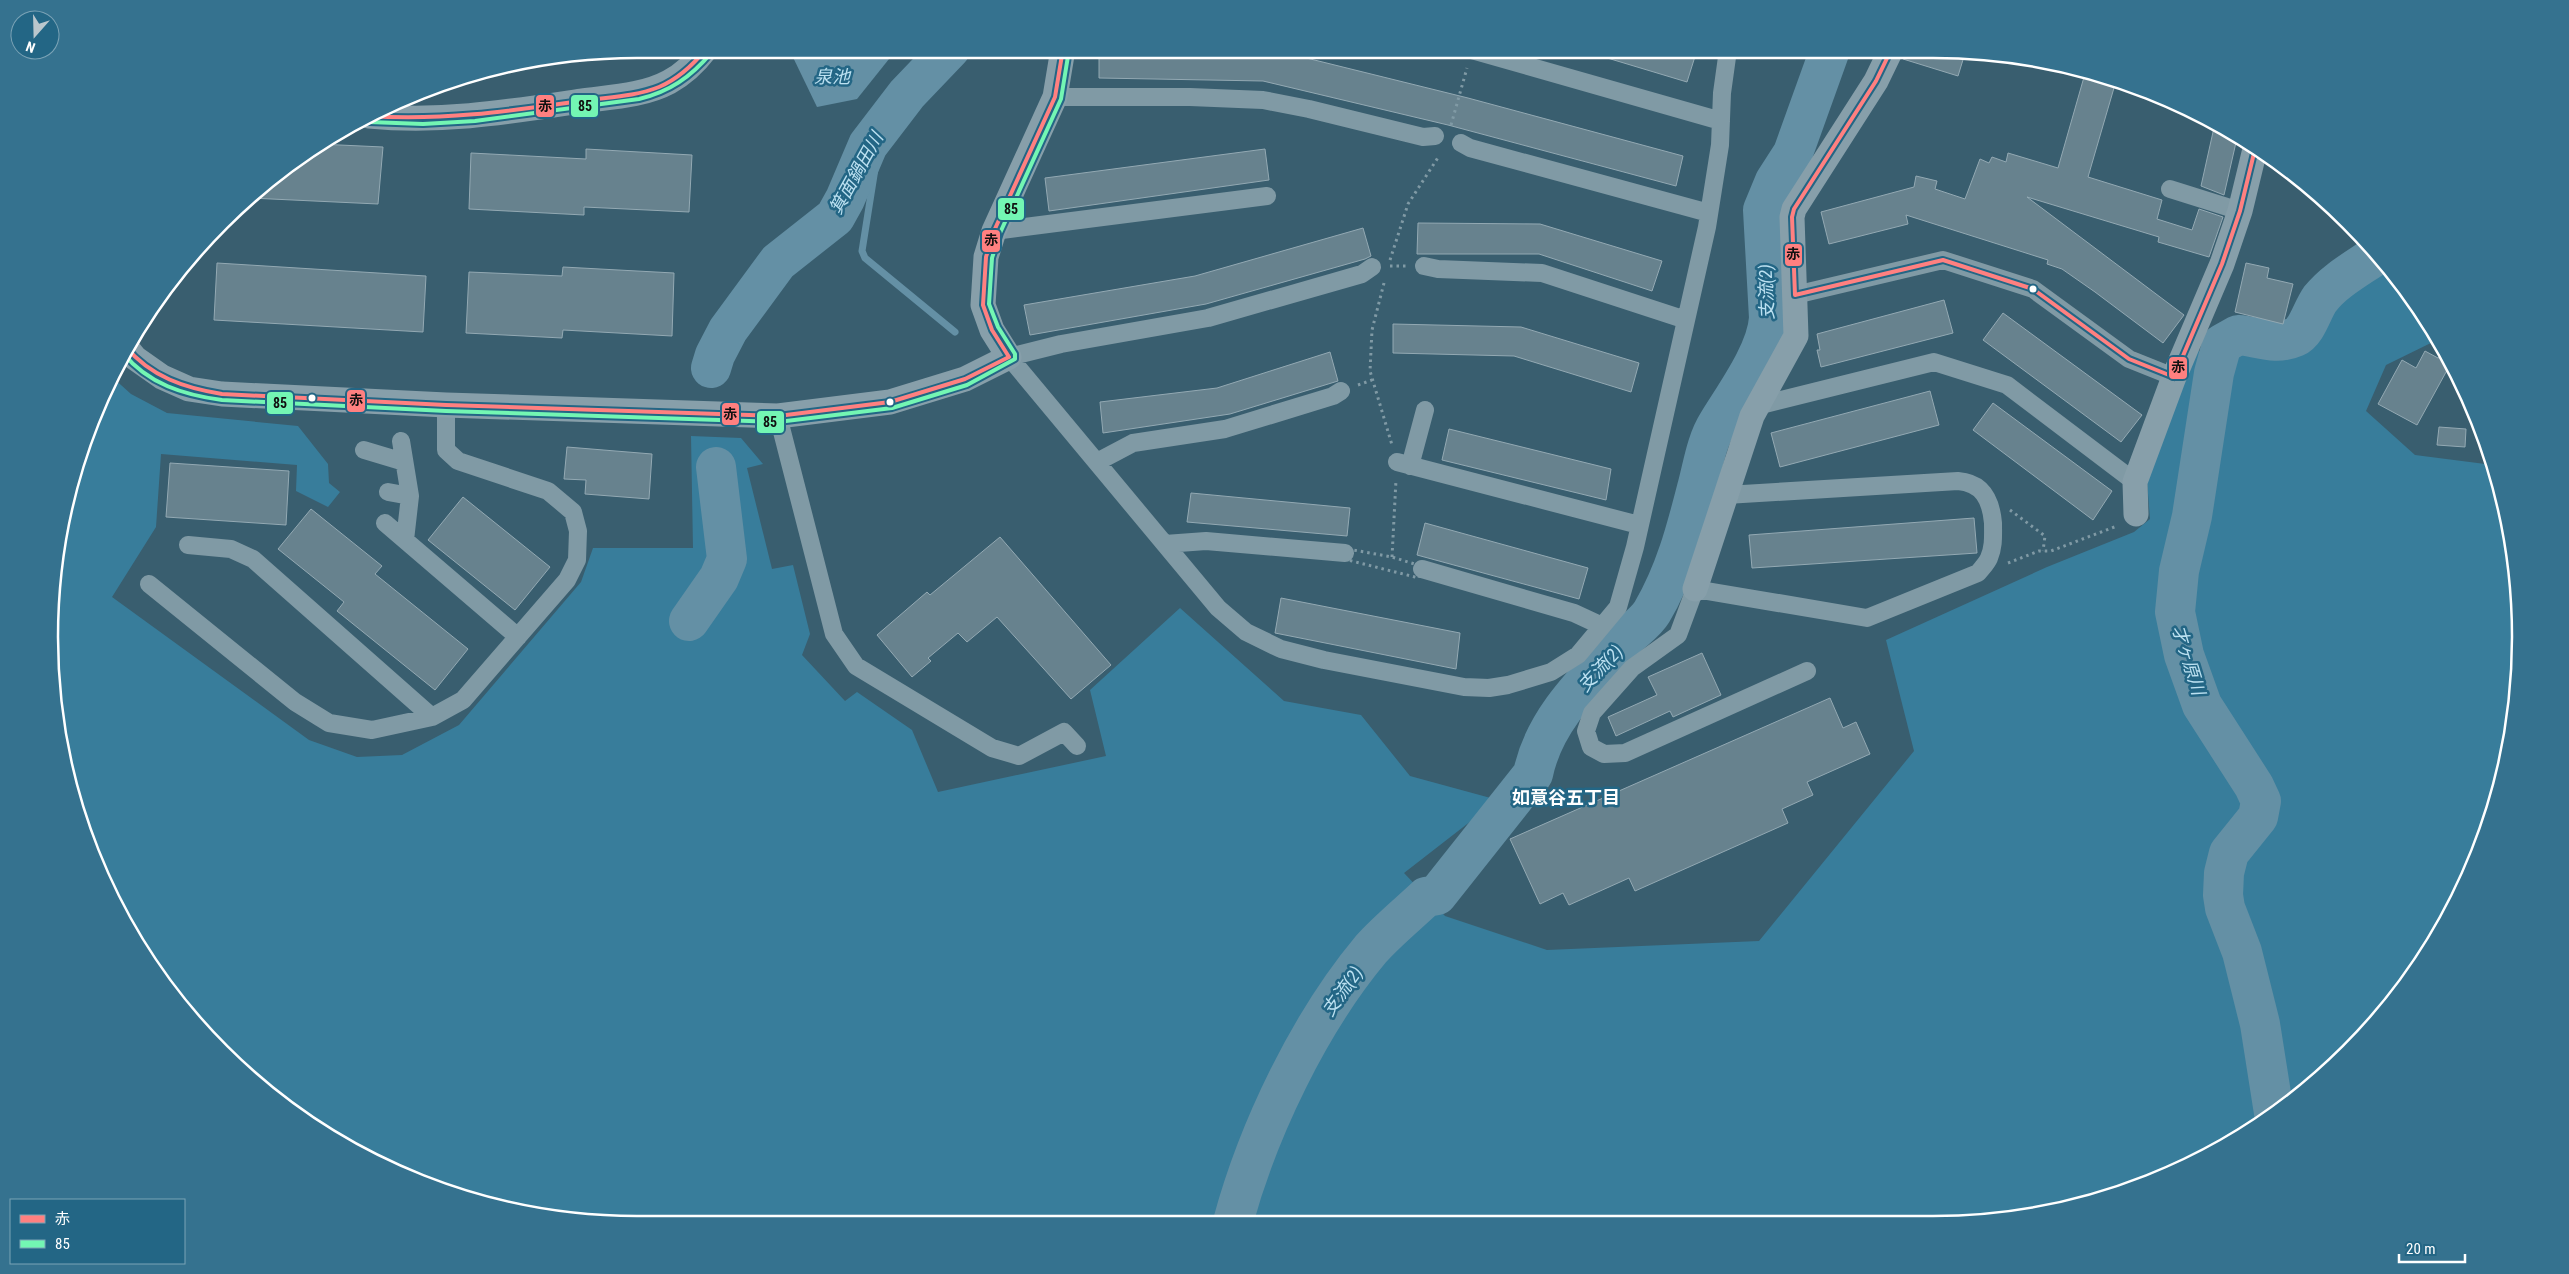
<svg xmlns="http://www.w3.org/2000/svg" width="2569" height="1274" font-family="'Roboto Condensed','Noto Sans JP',sans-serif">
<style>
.green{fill:#387d9b}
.water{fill:#6490a5}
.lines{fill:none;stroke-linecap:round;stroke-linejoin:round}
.stream{stroke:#6490a5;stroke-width:7}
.river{stroke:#6490a5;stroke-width:40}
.building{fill:#67828e;stroke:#93a9b3}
.path{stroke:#809aa5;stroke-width:3;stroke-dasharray:2.5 4;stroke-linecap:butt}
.street{stroke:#809aa5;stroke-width:18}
.secondary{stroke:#879faa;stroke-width:25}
.bus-1-casing{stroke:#236685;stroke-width:8}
.bus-2-casing{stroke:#236685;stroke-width:8}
.bus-1{stroke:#ff8080;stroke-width:4}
.bus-2{stroke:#73f6b3;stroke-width:4}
.bus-dot{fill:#fff;stroke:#236685;stroke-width:2}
.labels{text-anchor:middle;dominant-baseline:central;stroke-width:5;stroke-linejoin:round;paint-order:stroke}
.water-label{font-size:18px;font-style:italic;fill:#bce1f1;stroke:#236685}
.neighbourhood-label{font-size:18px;font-weight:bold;fill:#fff;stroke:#236685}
.rim{fill:none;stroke:#fff;stroke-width:2.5}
.line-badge{stroke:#236685;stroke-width:2}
.pale-badge-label{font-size:14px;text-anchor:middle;font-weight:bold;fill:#111}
</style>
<rect width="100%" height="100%" fill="#395e6f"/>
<!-- green -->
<path class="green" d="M2383 261 2439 339 2386 365 2366 411 2415 455 2493 465 2515 560 2519 675 2500 789 2460 897 2374 1025 2259 1126 2157 1181 2008 1220 599 1224 485 1205 377 1165 310 1126 221 1053 170 995 110 897 80 826 54 714 49 637 60 522 93 412 111 376 131 394 167 413 298 426 328 464 329 483 340 492 328 507 296 491 297 465 161 454 156 527 112 597 309 740 357 757 402 755 459 725 581 582 593 548H693L691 436 741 438 763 464 747 468 772 569 793 565 810 634 802 655 845 701 857 692 912 730 938 792 1106 756 1090 690 1180 608 1284 701 1361 715 1410 776 1498 800 1404 873 1445 916 1547 950 1759 941 1914 751 1886 640 2047 567 2134 532 2150 519 2147 481 2196 350C2214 358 2223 356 2239 347L2259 352 2303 348 2327 300Z"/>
<!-- water -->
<path class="water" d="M789 49H897L857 99 817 107Z"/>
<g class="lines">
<!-- stream -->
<path class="stream" d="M878 132V150L862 251 865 258 955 332"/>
<!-- river -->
<path class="river" d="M711 368 715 355 728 330 778 262 835 217 845 199 868 145 907 94 950 49
M689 621 719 578 727 559 716 467
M2274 1113 2260 1024 2242 952 2225 908 2223 895 2224 873 2229 853 2258 817 2261 801 2254 786 2202 705 2184 655 2175 612 2179 571 2192 516 2214 373 2222 344 2238 335C2257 336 2275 346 2295 337 2307 332 2312 310 2320 299 2335 280 2358 268 2378 254
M1233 1222C1258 1130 1309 1023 1371 949 1387 931 1408 914 1426 897L1437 895 1533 774C1544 719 1588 679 1625 639 1634 630 1646 622 1652 612 1675 573 1686 531 1697 488 1703 466 1706 442 1718 423 1735 395 1767 352 1769 318L1763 210 1775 181 1793 153 1830 50"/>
</g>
<!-- building -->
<path class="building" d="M1099 49H1270L1468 98 1683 156 1676 186 1448 125 1263 81 1099 78Z
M1595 50H1697L1687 82 1594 54Z
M1905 50H1966L1958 76 1903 59Z
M2086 70 2116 81 2088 177 2162 200 2157 219 2192 230 2199 209 2223 217 2209 257 2158 242 2159 237 2027 197 2184 315 2163 343 2095 292 2062 269 2047 264 2048 260 1906 215 1908 224 1829 244 1821 212 1914 187 1916 176 1937 181 1935 189 1965 199 1980 159 1989 163 1992 157 2006 162 2008 153 2058 168Z
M2215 123 2237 138 2224 195 2201 186Z
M318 144 383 147 378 204 250 198 279 170Z
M586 149 692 155 689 212 584 207V215L469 209 471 153 586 159Z
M1265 149 1269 180 1049 211 1045 178Z
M1418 223 1540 224 1662 261 1652 291 1539 254H1417Z
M1363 228 1371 256 1365 259 1206 304 1030 335 1024 305 1195 276Z
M217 263 426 276 423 332 214 320Z
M2246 263 2269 268 2267 278 2293 284 2283 324 2235 312Z
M563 267 674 273 672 336 563 330 562 338 466 333 469 272 562 276Z
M1944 300 1953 333 1821 367 1817 350H1820L1817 334Z
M2003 313 2142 415 2121 442 1983 340Z
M1393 324 1521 327 1639 363 1631 392 1514 356 1393 353Z
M2425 351 2438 358 2446 353 2451 363 2417 425 2378 404 2402 360 2416 368Z
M1330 352 1338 381 1230 414 1103 433 1100 402 1217 388Z
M1930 391 1939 425 1780 467 1771 433Z
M1993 403 2112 491 2093 520 1973 430Z
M2439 427 2466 429 2465 447 2437 445Z
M1449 429 1611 469 1606 500 1442 460Z
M567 447 652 454 649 499 585 494 586 480 564 479Z
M170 463 289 471 286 525 166 517Z
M1191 493 1350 508 1347 536 1187 522Z
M463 497 550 567 515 610 428 540Z
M311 509 382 566 375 574 468 649 435 690 337 611 344 602 278 549Z
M1974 518 1977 553 1752 568 1749 535Z
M1425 523 1588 568 1579 599 1417 555Z
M1000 537 1111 665 1071 699 997 617 967 642 958 633 928 658 931 661 912 677 877 635 927 592 930 595Z
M1281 598 1460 633 1456 669 1275 633Z
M1702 653 1721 695 1673 717 1670 711 1616 736 1608 717 1657 695 1648 677Z
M1830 698 1843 728 1856 722 1870 754 1807 782 1813 795 1782 809 1788 823 1635 891 1629 878 1569 905 1563 893 1540 904 1510 839Z"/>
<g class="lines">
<!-- path -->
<path class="path" d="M1451 125 1467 68
M1390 260 1408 204 1439 156
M1390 266H1406
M1384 283 1372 330 1370 371 1392 445
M1358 385 1372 380
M2010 510 2045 536 2043 551
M1348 549 1392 557 1421 566 1419 578 1344 559Z
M1392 557 1396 480
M2008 563 2039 551H2051L2117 526"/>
<!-- street -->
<path class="street" d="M1472 50 1721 121
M1055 97H1190L1263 100 1309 109 1423 137 1435 136
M1461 143 1470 148 1709 213
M2170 189 2240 211
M994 231 1267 196
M1424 266 1438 269 1542 273 1686 320
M1372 267 1362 274 1208 318 1061 344 1009 357 1218 608 1246 632 1281 649 1324 660 1464 687 1489 688 1508 685 1551 672 1578 655 1618 607 1635 547 1707 227 1720 145 1722 93 1728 50
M1795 295 1943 260 2033 289 2129 359 2174 377
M1757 406 1934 362 2007 385 2135 482
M778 416 834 634 856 666 992 748 1019 756 1064 732 1077 746
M401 441 410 496 405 540
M364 450 404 462
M1097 462 1133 443 1225 429 1333 396 1341 391
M1397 462 1639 525
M1410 466 1425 410
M388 492 410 496
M1726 495 1958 481C1983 483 1991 500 1993 523 1993 536 1994 546 1989 558 1987 563 1982 568 1978 573L1867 618 1695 589 1678 635 1632 668 1592 713 1586 731 1591 747 1604 754 1625 753 1807 671
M385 523 518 637
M1165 544 1206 541 1345 553
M188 545 231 549 253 559 432 717
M1422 569 1574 613 1602 626
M149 584 295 702 329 723 372 730 432 717 463 700 567 580 577 560 578 531 573 512 548 491 458 461 446 450V405"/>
<!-- secondary -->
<path class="secondary" d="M369 116C442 123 508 112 581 101 610 97 643 96 669 82 684 74 696 62 706 49
M126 347 135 358 162 377 189 389 222 394 446 405 778 416 890 402 965 379 1009 357 992 330 983 305 986 257 994 231 1055 97 1063 49
M2136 514 2135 482 2174 377 2222 264 2240 211 2255 149
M1695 589 1752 416 1796 336 1792 217 1794 209 1876 81 1891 50"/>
<!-- bus-1 casing -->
<g class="bus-1-casing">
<path id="bus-1" d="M1891 50 1876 81 1794 209 1792 217 1795 295 1943 260 2033 289 2129 359 2174 377 2222 264 2240 211 2255 149
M369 116C441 121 510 111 581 101 607 97 634 97 659 87 678 79 693 65 706 49
M126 347C151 377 185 388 222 394L446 405 778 416 890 402 965 379 1009 357 992 330 983 305 986 257 994 231 1055 97 1063 49"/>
</g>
<!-- bus-2 casing -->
<g class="bus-2-casing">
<path id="bus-2" d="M369 122 423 124 475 121 639 99C669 92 691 77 711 53
M123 353C148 384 184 395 222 400L446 411 778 422 892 408 967 385 1015 359V354L998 327 989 304 992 258 1000 233 1061 99 1069 50"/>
</g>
<!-- bus-1 -->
<use href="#bus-1" class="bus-1"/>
<!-- bus-2 -->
<use href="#bus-2" class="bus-2"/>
</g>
<!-- markers -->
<g class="bus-dot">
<circle cx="2033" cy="289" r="4.5"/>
<circle cx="312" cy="398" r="4.5"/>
<circle cx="890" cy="402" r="4.5"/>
</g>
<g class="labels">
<!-- water labels -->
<g class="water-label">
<text x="832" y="76">泉池</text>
<text transform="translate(856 173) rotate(-61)">箕面鍋田川</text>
<text transform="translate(1766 292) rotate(-92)">支流(2)</text>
<text transform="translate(2189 660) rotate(73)">才ヶ原川</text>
<text transform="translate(1600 668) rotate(-47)">支流(2)</text>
<text transform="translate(1342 991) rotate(-55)">支流(2)</text>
</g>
<!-- neighbourhood labels -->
<g class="neighbourhood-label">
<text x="1566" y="797">如意谷五丁目</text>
</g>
</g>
<!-- crop -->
<path d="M0 0H2569V1274H0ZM637 58H1933A579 579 0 0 1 2512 637V637A579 579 0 0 1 1933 1216H637A579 579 0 0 1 58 637V637A579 579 0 0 1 637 58Z" fill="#35728f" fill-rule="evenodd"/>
<path class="rim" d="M637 58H1933A579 579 0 0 1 2512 637V637A579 579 0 0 1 1933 1216H637A579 579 0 0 1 58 637V637A579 579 0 0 1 637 58Z"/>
<g class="line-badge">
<rect x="535" y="94" width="20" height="24" rx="5" fill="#ff8080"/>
<rect x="570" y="94" width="29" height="24" rx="5" fill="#73f6b3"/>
<rect x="997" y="197" width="28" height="24" rx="5" fill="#73f6b3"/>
<rect x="981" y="229" width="20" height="24" rx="5" fill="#ff8080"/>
<rect x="1784" y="243" width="19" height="24" rx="5" fill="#ff8080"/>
<rect x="2168" y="356" width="20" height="24" rx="5" fill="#ff8080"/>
<rect x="346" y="389" width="20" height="24" rx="5" fill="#ff8080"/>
<rect x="266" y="391" width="28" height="24" rx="5" fill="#73f6b3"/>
<rect x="721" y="402" width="19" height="24" rx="5" fill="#ff8080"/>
<rect x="756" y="410" width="29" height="24" rx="5" fill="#73f6b3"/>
</g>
<g class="pale-badge-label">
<text x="545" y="111">赤</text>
<text x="585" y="111">85</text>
<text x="1011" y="214">85</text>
<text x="991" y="245">赤</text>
<text x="1793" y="259">赤</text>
<text x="2178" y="372">赤</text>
<text x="356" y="405">赤</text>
<text x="280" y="408">85</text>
<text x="730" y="419">赤</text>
<text x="770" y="427">85</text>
</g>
<!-- legend -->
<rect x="10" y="1199" width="175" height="65" fill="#236685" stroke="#7ba3b6"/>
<rect x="20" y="1215" width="25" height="8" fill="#ff8080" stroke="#7ba3b6"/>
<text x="55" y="1224" font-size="15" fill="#ffffff">赤</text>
<rect x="20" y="1240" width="25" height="8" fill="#73f6b3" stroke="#7ba3b6"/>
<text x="55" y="1249" font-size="15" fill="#ffffff">85</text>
<!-- north arrow -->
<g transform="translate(35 35) rotate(200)"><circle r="24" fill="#236685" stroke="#7ba3b6"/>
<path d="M0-4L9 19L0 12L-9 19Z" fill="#bac7cd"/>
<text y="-8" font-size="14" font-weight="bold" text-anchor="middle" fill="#ffffff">N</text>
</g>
<!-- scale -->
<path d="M2399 1254v8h66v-8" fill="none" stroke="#ffffff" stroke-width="2.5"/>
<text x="2406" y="1254" font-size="15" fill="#ffffff" stroke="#236685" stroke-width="4" paint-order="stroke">20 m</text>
</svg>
